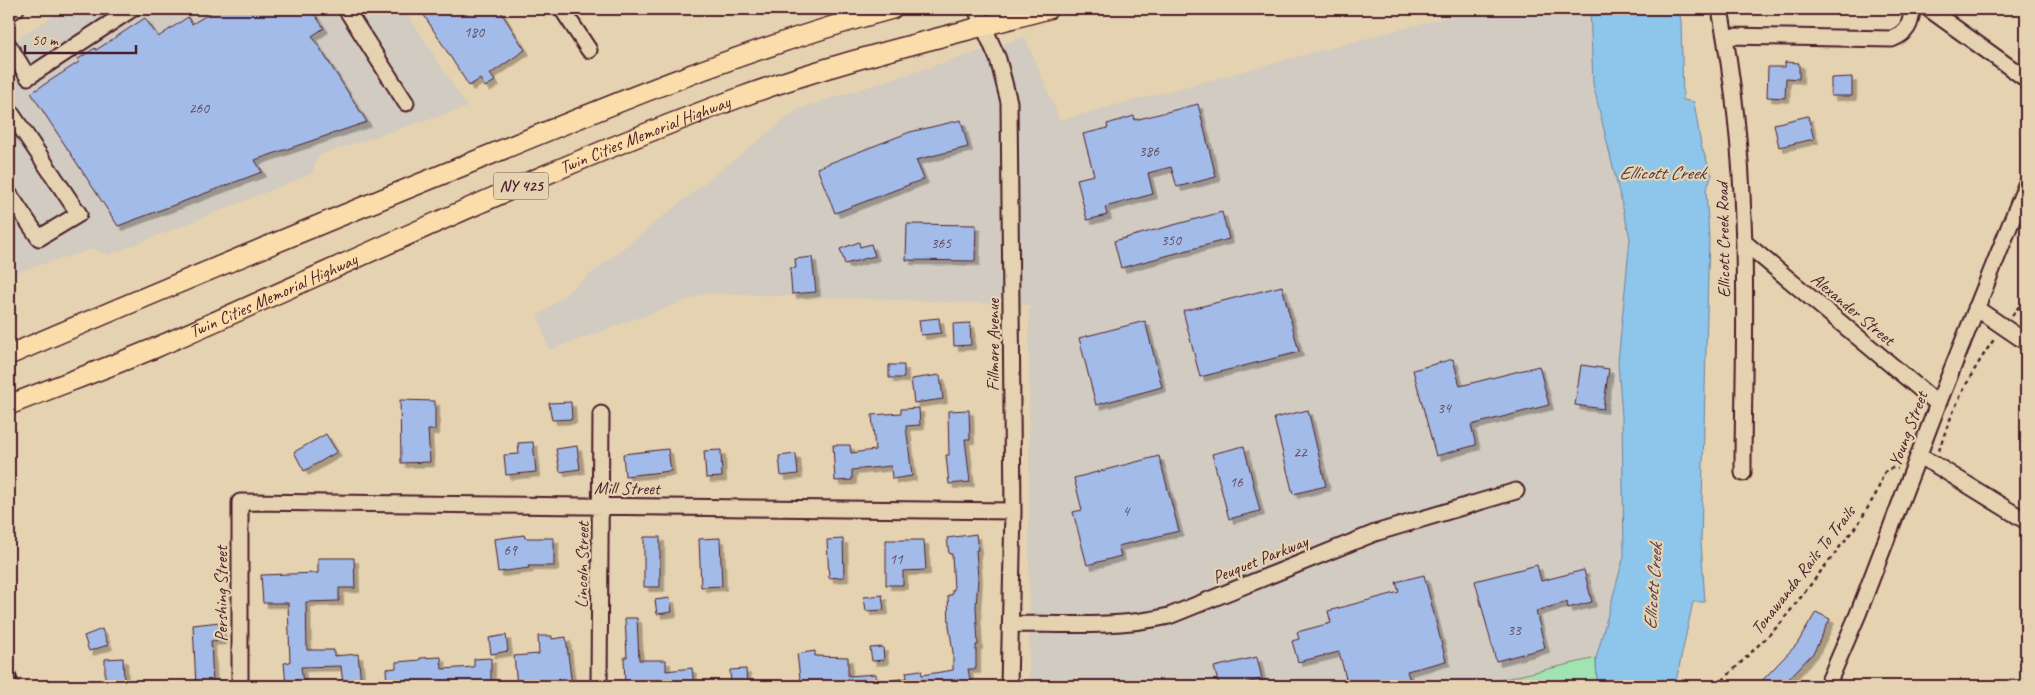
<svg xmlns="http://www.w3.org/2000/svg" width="2035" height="695" font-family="Caveat,sans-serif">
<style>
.built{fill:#d1cbc1}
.green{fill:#a0e5b1;stroke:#75826e}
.water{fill:#8dc5eb;stroke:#72839e}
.building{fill:#a3bbe8;stroke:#4a1f2b;filter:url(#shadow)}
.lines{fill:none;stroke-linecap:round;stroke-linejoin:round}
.minor-casing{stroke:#4a1f2b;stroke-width:19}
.major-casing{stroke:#4a1f2b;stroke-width:22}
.path{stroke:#4a1f2b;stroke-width:2.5;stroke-dasharray:4 4;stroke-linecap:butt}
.minor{stroke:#e5d2b0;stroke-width:15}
.major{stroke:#faddab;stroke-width:19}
.rail-casing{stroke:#4a1f2b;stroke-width:5.5}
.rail{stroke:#e5d2b0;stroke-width:4;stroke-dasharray:11;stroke-linecap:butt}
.labels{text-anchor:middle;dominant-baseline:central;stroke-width:4.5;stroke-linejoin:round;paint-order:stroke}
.number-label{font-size:15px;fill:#60465a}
.shield{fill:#e5d2b0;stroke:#785553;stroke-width:1}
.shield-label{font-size:16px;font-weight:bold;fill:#4a1f2b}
.street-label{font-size:18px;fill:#4a1f2b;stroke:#e5d2b0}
.water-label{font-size:19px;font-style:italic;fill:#543848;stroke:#e5d2b0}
</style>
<defs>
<filter id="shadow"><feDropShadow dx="4.5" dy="4.5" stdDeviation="0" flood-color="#0004"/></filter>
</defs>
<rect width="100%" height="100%" fill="#e5d2b0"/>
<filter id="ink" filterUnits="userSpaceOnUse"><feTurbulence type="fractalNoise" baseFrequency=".02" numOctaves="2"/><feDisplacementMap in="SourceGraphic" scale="10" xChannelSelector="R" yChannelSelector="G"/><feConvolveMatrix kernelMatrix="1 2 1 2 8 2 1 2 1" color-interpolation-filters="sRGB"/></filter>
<g filter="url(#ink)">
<!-- built -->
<path class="built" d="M64 9H404L467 107 319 155 311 174 109 255 93 249 9 274V44Z
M1477 9H1590L1593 84 1630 238 1618 362 1622 418 1624 556 1596 658 1474 686H1029V305L707 293 549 350 538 316 798 109 1025 37 1060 120Z"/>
<!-- green -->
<path class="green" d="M1596 658 1597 686H1474Z"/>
<!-- water -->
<path class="water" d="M1590 9H1679L1681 21 1683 100 1694 102 1701 145 1712 175 1706 190 1709 237 1701 542 1705 602H1693L1675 686H1597L1596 658 1624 556 1622 418 1618 362 1630 238 1593 84Z"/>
<!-- building -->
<path class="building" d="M217 9H311L324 28 312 36 367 122 255 160 262 172 118 226 31 93 79 62 78 59 95 48 96 50 145 18 158 37 188 17 192 24Z
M420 9H499L525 50 490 74 495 81 485 87 480 79 469 86Z
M1785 62 1799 63V79L1786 78 1785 98 1767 97 1768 67H1785Z
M1852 77V96H1831V78Z
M1198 104 1216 177 1177 187 1171 167 1148 173 1153 194 1105 207 1107 215 1087 220 1077 179 1094 175 1083 134 1108 128 1107 124 1134 116 1135 120Z
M1808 116 1814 139 1779 147 1774 124Z
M961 120 968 147 916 160 924 179 835 213 817 168 910 132Z
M1222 212 1229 239 1121 268 1114 241Z
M907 224 976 225 975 261 906 260Z
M859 242 860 247 871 244 875 256 845 264 840 249Z
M812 257 816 292 792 294 790 268H796L795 259Z
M1282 286 1299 352 1200 377 1183 311Z
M939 318 941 333 921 335 919 320Z
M1145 321 1162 387 1096 405 1079 338Z
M970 323 971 345 954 346 953 324Z
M1453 359 1460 386 1539 366 1549 405 1471 425 1476 445 1436 456 1413 370Z
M889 365H904V378H889Z
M1581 365 1609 369 1603 409 1575 405Z
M940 375 943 399 914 403 911 379Z
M400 400 435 401V430H428L430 462 401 463Z
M571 402 572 419 552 420 549 403Z
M919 408 920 425 906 426 912 476 892 479 891 466 852 470V480L835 481 833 445H850L851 453 875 450 872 415 901 413V409Z
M969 410 970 439H965L970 482 949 484 946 455H949L948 411Z
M1308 410 1326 486 1293 494 1274 418Z
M326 434 337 452 304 471 294 452Z
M533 442 536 472 506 475 504 455 519 454 518 443Z
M577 446 580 469 560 472 556 449Z
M1244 446 1260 511 1229 519 1212 454Z
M668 449 671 471 625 476 623 454Z
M721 450 722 477 706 478 704 451Z
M796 454 798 474 781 476 779 456Z
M1159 456 1179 531 1118 546 1121 556 1087 565 1073 512 1082 510 1074 478Z
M976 534 978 550H976L978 578 976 606 978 645H976V669H968L971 686H894V680L907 678 906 672 921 670 922 675 953 670V652L949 626 948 595H952V590H954L952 554H949L947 538Z
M524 535 525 538H554V566H528L529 568 498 572 494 539Z
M644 537H660V587H644Z
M720 538 722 586 701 587 699 539Z
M843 539 844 577 829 578 827 540Z
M886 540H924L926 570 903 571V585H886Z
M318 558H354L355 588H339V601L306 602 307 650H334V656L358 654 361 683 343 685 341 666 301 667 303 683 286 685 284 663 290 662 288 603H263L261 575 318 573Z
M1537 565 1541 581 1584 570 1592 602 1568 608 1567 602 1536 611 1545 648 1496 661 1475 581Z
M1424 575 1446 661 1407 671 1411 684 1404 686H1348L1339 652 1298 662 1292 641 1299 639 1297 632 1331 623 1328 611 1399 592 1396 582Z
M882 595 884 610 866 611 864 597Z
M670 598 672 612 657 614 655 600Z
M1816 612 1830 619 1814 652 1782 686H1757L1797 644Z
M625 618H637L639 660H666V671L692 668 694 686H625L624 657H627Z
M220 622 222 640 211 641 213 686H196L193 625Z
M102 629 108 645 89 651 84 636Z
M506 635 508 651 491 654 489 638Z
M538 636H552V639L566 637 572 686H529V684L517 685 514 656 539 654Z
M883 647 884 660 872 661 870 648Z
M815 651V656L848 657V676L876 674 877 686 820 685 821 686H801L797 654Z
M441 657 442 669 474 667V659L491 658V686H474V684L421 686V682L387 685 386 669 396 668V662L420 660V658Z
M1257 657 1262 679 1233 686H1219L1214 667Z
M123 658 124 680 105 681V659Z
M746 669 747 686H731L730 670Z"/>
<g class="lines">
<!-- minor casing -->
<g class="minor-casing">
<path id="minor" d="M346 9 406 103
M562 9 589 50
M976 9 998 59 1009 102 1013 511 1009 686
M1720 9C1733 79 1741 148 1743 219 1747 303 1743 389 1743 473
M1929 9 2026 79
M9 13 16 9
M1725 36 1892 39C1907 33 1911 25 1912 9
M9 46 28 77 132 9
M9 110 79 214 39 238 9 194
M1744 242 1938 404
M1976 308 2026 342
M1918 456 1934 464 2026 521
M1011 624C1064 624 1117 628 1169 616L1375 533 1516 491
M240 686V502L1013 511
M599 686 601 414
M1827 686 1858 614 1938 404 2026 185"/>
</g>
<!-- major casing -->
<g class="major-casing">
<g id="major">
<path d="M9 355C158 291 308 229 458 168 600 109 743 49 892 9"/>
<path id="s1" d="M9 405C57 386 107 368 155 348 350 263 541 170 741 97 841 60 945 37 1048 9"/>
</g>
</g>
<!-- path -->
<path class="path" d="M2012 316 2026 297
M1939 451C1951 411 1970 373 1995 338
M1717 686 1780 624 1860 521 1877 492 1883 475 1887 469 1894 468 1898 469"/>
<!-- minor -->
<use href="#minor" class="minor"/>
<!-- major -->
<use href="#major" class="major"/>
<!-- rail casing -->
<g class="rail-casing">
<path id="rail" d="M9 660 18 686"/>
</g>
<!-- rail -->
<use href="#rail" class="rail"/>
</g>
</g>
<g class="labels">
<!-- number labels -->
<g class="number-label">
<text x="474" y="32">180</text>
<text x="199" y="108">260</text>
<text x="1149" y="151">386</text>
<text x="1171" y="240">350</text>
<text x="941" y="243">365</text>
<text x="1444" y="408">34</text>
<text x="1300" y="452">22</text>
<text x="1236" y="482">16</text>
<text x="1126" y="511">4</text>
<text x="510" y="550">69</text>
<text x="896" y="559">11</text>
<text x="1514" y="630">33</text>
</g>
<!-- shield labels -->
<rect class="shield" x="493.5" y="172.5" width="55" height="27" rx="4"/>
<g class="shield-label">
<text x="521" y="186">NY 425</text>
</g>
<!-- street labels -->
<g class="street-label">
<text stroke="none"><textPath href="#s1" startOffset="691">Twin Cities Memorial Highway</textPath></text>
<text transform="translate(1723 240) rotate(-91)">Ellicott Creek Road</text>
<text stroke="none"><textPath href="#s1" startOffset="286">Twin Cities Memorial Highway</textPath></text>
<text transform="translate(1853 309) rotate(40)">Alexander Street</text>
<text transform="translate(993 345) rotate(-90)">Fillmore Avenue</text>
<text transform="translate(1908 429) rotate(-69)">Young Street</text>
<text transform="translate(627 488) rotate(1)">Mill Street</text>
<text transform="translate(1260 559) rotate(-22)">Peuquet Parkway</text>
<text transform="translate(582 565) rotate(-89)">Lincoln Street</text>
<text transform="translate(1803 570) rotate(-52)">Tonawanda Rails To Trails</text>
<text transform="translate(221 594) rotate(-90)">Pershing Street</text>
</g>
<!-- water labels -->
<g class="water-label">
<text x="1662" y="173">Ellicott Creek</text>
<text transform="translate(1653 587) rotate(-86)">Ellicott Creek</text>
</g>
</g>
<!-- margin -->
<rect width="2035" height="695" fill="none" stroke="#e5d2b0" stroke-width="30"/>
<rect x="15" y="15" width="2005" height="665" fill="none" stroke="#4a1f2b" stroke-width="2" filter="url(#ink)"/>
<!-- scale -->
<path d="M25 45v8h111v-8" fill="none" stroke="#4a1f2b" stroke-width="2.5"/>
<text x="32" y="45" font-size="15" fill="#4a1f2b" stroke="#e5d2b0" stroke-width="4" paint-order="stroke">50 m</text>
</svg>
